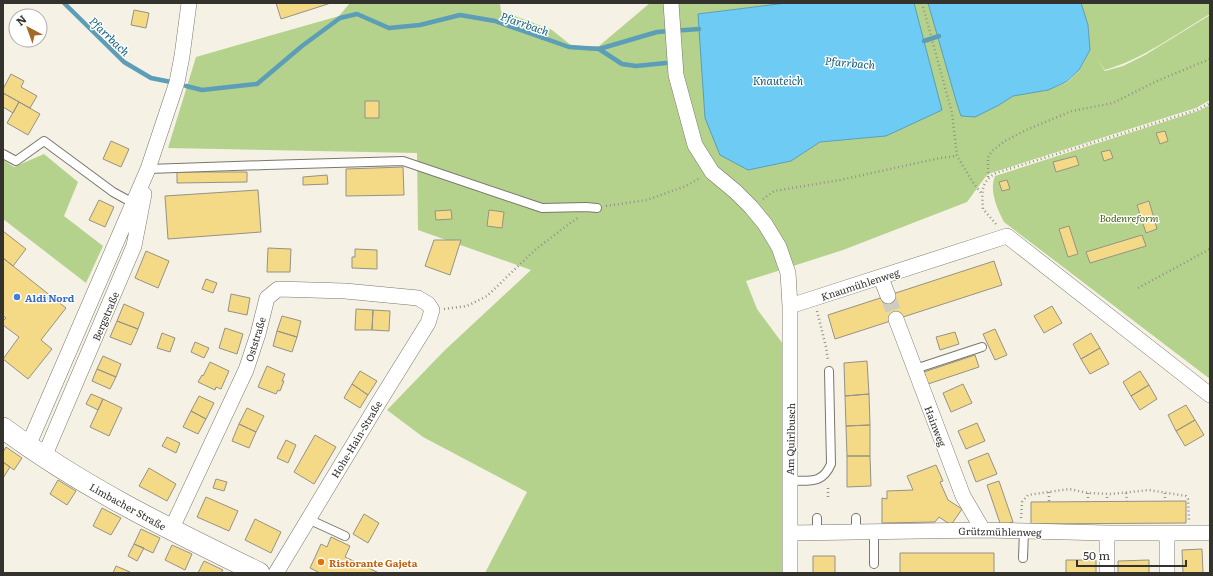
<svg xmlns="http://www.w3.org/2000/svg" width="1213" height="576" font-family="Literata,serif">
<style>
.green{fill:#b4d28c}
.water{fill:#6dcbf4;stroke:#5c9db8}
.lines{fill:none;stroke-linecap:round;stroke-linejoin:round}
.stream{stroke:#5c9db8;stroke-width:4.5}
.building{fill:#f4da87;stroke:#959286}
.street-tunnel{stroke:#cecbbf;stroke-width:15;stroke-dasharray:15 8;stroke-linecap:butt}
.lane-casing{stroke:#7a776b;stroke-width:10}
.street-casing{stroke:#7a776b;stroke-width:16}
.secondary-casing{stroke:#7a776b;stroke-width:22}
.path{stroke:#96938a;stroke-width:2.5;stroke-dasharray:1 3;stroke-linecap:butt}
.lane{stroke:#fff;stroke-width:8}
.street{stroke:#fff;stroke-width:15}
.secondary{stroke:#fff;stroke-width:21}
.shop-dot{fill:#3f7fe0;stroke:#fff;stroke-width:1.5}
.food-dot{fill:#e8710a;stroke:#fff;stroke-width:1.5}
.labels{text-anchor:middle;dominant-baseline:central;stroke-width:3;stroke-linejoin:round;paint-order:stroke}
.park-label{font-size:10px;font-style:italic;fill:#45600f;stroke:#fff}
.street-label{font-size:10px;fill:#33322d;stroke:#fff}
.shop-label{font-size:10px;font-weight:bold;fill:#366cbe;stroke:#fff;text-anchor:start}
.food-label{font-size:10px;font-weight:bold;fill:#c56008;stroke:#fff;text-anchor:start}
.water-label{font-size:11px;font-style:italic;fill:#125e79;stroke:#fff}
</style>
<rect width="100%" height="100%" fill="#f5f1e4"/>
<!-- green -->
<path class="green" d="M350 3H500L501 11 552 30 572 46H599L650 3H786L698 14 791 161 820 142 886 136 914 3H928L939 36 957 104 961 115 999 105 1012 96 1047 90 1066 83 1079 71 1090 50 1088 25 1081 3H1210V14C1176 34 1143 59 1105 70L1096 58 1105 71 1123 66 1145 55 1210 15V100L1196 108 991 173 986 176 967 202 843 250 746 281 757 309 783 344V573H485L527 492 423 437 387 410 445 350 531 270 418 230 417 153 168 148 196 57 339 16Z
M1210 105V379L1004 222C997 209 989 190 995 176L1198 111Z
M44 154 78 182 64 216 103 246 86 283 3 219V160L14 167Z"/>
<!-- water -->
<path class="water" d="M786 3H914L942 110 886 136 820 142 791 161 748 170 720 155 705 118 698 14Z
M928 3H1081L1088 25 1090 50 1079 70 1066 82 1048 90 1013 96 999 105 975 117 961 116 957 104Z"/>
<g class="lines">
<!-- stream -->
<path class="stream" d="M64 3 124 62 151 78 171 82
M924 41 939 36
M599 49 657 32 699 29
M186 86 202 90 257 84 302 46 340 18 357 14 389 28 420 25 460 15 495 21 569 47 599 49 622 64 636 66 666 63"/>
</g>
<!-- building -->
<path class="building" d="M276 3H331L281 19Z
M134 10 149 13 146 28 131 25Z
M11 74 24 81 21 87 37 96 30 108 3 93V89Z
M3 93 19 102 13 113 3 107Z
M365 101H379V118H365Z
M19 102 40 114 28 135 7 123Z
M1165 131 1168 141 1160 144 1156 133Z
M111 141 129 149 121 167 103 159Z
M1110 150 1113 158 1104 161 1101 152Z
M1076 156 1079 165 1056 172 1053 162Z
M403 167 404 195 346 196V169Z
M177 172H247V182L177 183Z
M327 175 328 184 303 185V177Z
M1007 180 1010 189 1002 191 999 182Z
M258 190 261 232 168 239 165 196Z
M99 200 114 207 105 227 89 220Z
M1149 201 1157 229 1146 233 1137 205Z
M451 210 452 219 436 220 435 211Z
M489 210 504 212 502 228 487 226Z
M1069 226 1078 254 1068 257 1059 229Z
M3 231 26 249 13 266 3 258Z
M1142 235 1146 246 1090 263 1086 252Z
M434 240H461L450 275 425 266Z
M268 248 291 249 290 272H267Z
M355 249 377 250V269L352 268V257H355Z
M146 251 169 261 158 288 135 278Z
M3 258 66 308 41 340 52 349 28 379 3 359 19 337 3 325V321L6 318 3 316Z
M994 261 1002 285 835 339 828 315Z
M206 279 217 283 213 293 202 289Z
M231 294 250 298 247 315 228 311Z
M124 304 144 313 138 329 117 321Z
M1052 306 1062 323 1044 333 1034 316Z
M356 309 373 310 372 330H355Z
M373 310 390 311 389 331 372 330Z
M282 316 301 321 297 337 277 331Z
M117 321 138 329 131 345 110 337Z
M225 328 243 334 237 354 219 348Z
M995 329 1007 355 995 360 983 334Z
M277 331 297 337 292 352 273 346Z
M955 332 959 344 940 350 936 337Z
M162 333 175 338 170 352 157 348Z
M1091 333 1100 348 1081 359 1073 344Z
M195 342 209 348 204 358 191 352Z
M1100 348 1109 364 1090 374 1081 359Z
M975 355 979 367 928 384 924 372Z
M103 356 121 364 116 377 97 369Z
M867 361 869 394 845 396 844 363Z
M210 362 229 371 221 389 216 387 215 390 198 382 202 375 203 376Z
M267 366 285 374 282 381H284L280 391 278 390 276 394 258 387Z
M97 369 116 377 110 389 92 381Z
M360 371 377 381 368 395 352 384Z
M1140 371 1149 385 1131 396 1123 382Z
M352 384 368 395 360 408 344 398Z
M963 384 972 403 951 412 943 393Z
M1149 385 1157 399 1140 410 1131 396Z
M91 394 103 399 98 410 86 404Z
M869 394 870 425 846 426 845 396Z
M199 396 214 403 206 419 191 411Z
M103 399 122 408 109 436 90 427Z
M1186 405 1195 420 1176 431 1168 415Z
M247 408 264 416 256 432 239 424Z
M191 411 206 419 198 434 183 427Z
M1195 420 1204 435 1185 446 1176 431Z
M977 423 985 441 966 449 958 431Z
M239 424 256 432 249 448 232 441Z
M870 425V456H847L846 426Z
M315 435 336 447 314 484 294 472Z
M167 437 180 443 176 453 162 446Z
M286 440 296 445 288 463 277 458Z
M6 447 22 458 14 470 3 462V452Z
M988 453 997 474 976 482 968 461Z
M847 456H870L871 486 847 487Z
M3 462 10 467 3 478Z
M936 465 943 481 940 482 948 500 962 509 951 525 939 517 935 522 882 523V498L887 499V491L913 490 907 476Z
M149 468 176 484 167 501 139 486Z
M216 479 227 482 224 491 213 488Z
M58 480 76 491 67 505 50 494Z
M999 481 1013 522 1001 526 987 485Z
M206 497 238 511 229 531 197 517Z
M1186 501V523L1031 524V502Z
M102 508 121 518 111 535 93 526Z
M364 514 379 523 368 543 353 534Z
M255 519 281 532 271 553 245 540Z
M141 529 160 538 153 553 134 544Z
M331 537 350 546 345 557 379 573H320L310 568 321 544 327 547Z
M134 544 144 548 137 561 128 556Z
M172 545 192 554 185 570 165 560Z
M1202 549 1203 573H1183L1182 550Z
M900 553H994V573H900Z
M813 556H835V573H813Z
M1066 560H1096V573H1066Z
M1149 560V573H1118V561Z
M204 561 223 570 221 573H198Z
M116 566 130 572 129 573H113Z"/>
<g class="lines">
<!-- street-tunnel -->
<path class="street-tunnel" d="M888 296 896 319"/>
<!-- lane casing -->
<g class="lane-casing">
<path id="lane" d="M3 154 16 161 44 141 113 192 133 203
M148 169 266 165 403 161 542 208 586 207 597 208
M915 369 982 347
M789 481C809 480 822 485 831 464L829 371
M308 519 345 536
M817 532V518
M856 532V518
M1023 558 1024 531
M874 564V531"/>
</g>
<!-- street casing -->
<g class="street-casing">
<path id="street" d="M671 3 676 75 695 145 712 172 736 192 751 207 765 224 779 247 788 273 790 306V573
M881 278 888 296
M790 306 1007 236 1210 395
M896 319 963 496 983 530
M28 446 148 169 177 82 182 56 189 3
M44 457 134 246 144 194
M171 530 246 370 258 334 267 298 278 289 345 291 418 298 428 304 432 310 428 323 379 402 276 573
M791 533 983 530 1107 533H1210
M1107 533V573
M1167 534V573"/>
</g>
<!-- secondary casing -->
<g class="secondary-casing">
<path id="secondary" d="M3 428C82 487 171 530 259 573"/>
</g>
<!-- path -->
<path class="path" d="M922 3 952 113 957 156 974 184 982 194
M988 177V157L992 151 1005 141 1026 130 1072 111 1113 103 1157 81 1210 59
M763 199 774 191 840 180 940 158 957 156
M606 206 647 200 686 186 700 178
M996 224 983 209C982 193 980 182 996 173L1197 110 1210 103
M1138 288 1210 249
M444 309 467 306 487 296 535 250 570 223 578 218
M817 311 826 347 828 361
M1049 492V502
M1088 493V502
M1126 493 1127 502
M1165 493V501
M828 497V485
M1107 502V494
M1021 518 1022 502 1028 495 1069 489 1088 493 1111 494 1149 490 1186 496 1188 499 1189 520"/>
<!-- lane -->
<use href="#lane" class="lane"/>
<!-- street -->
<use href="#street" class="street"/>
<!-- secondary -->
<use href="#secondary" class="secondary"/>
</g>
<!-- markers -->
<circle class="shop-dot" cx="17" cy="297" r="4"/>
<circle class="food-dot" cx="321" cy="562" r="4"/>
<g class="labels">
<!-- park labels -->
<g class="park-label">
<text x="1129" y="217">Bodenreform</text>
</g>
<!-- street labels -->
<g class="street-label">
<text transform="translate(860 284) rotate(-18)">Knaumühlenweg</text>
<text transform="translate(105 316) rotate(-67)">Bergstraße</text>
<text transform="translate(255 339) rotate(-73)">Oststraße</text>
<text transform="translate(936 426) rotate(69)">Hainweg</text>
<text transform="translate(356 439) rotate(-59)">Hohe-Hain-Straße</text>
<text transform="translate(790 439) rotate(-89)">Am Quirlbusch</text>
<text transform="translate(128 506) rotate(29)">Limbacher Straße</text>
<text transform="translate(1000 531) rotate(1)">Grützmühlenweg</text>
</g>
<!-- shop labels -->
<g class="shop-label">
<text x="25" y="297">Aldi Nord</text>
</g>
<!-- food labels -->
<g class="food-label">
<text x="329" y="562">Ristorante Gajeta</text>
</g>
<!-- water labels -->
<g class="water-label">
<text transform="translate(525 23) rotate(19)">Pfarrbach</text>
<text transform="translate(110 36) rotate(44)">Pfarrbach</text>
<text transform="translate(850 62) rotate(5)">Pfarrbach</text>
<text x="778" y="80">Knauteich</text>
</g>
</g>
<!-- border -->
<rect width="1213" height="576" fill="none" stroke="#33322d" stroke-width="8"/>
<!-- north arrow -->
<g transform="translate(28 28) rotate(319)"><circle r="19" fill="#ffffff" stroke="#adadab"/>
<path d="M0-3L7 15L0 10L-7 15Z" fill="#a26927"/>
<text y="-6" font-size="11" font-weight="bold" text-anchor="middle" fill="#33322d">N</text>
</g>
<!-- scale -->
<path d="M1077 560v6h109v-6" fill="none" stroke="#33322d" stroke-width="2"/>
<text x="1083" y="560" font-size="12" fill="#33322d" stroke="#ffffff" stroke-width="3" paint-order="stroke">50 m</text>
</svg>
